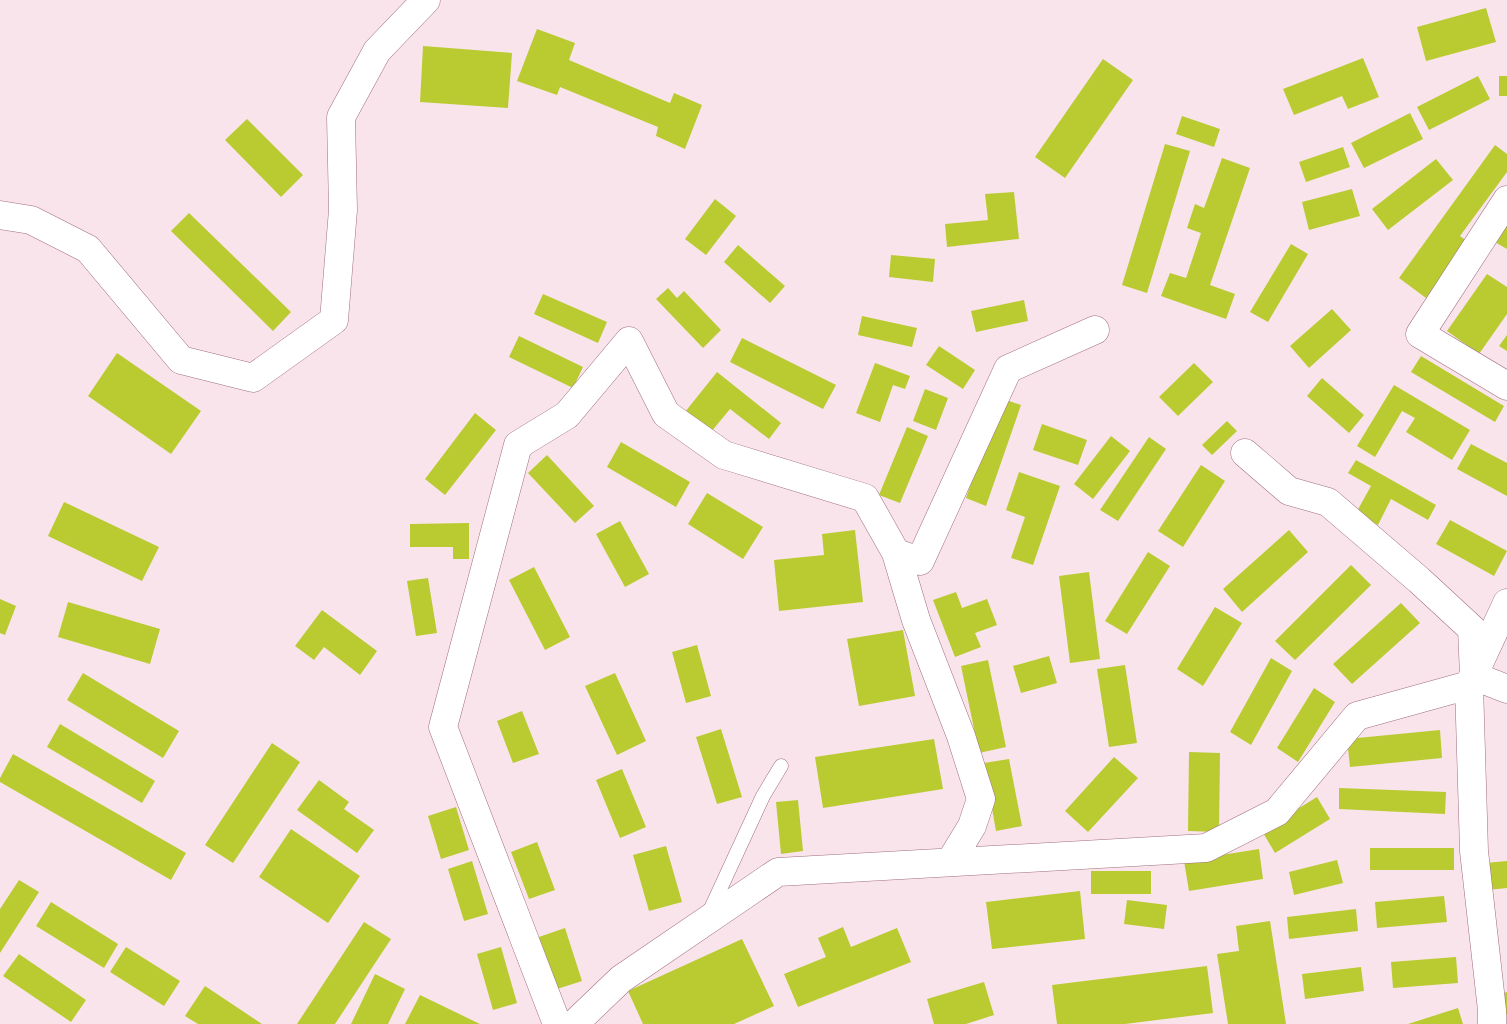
<svg xmlns="http://www.w3.org/2000/svg" width="1507" height="1024" font-family="Manrope,sans-serif">
<style>
.building{fill:#b9cb30}
.lines{fill:none;stroke-linecap:round;stroke-linejoin:round}
.service-casing{stroke:#a06f80;stroke-width:15}
.minor-casing{stroke:#a06f80;stroke-width:29}
.tertiary-casing{stroke:#a06f80;stroke-width:29}
.service{stroke:#fff;stroke-width:14}
.minor{stroke:#fff;stroke-width:28}
.tertiary{stroke:#fff;stroke-width:28}
</style>
<rect width="100%" height="100%" fill="#fae4eb"/>
<!-- building -->
<path class="building" d="M1486 8 1496 42 1426 61 1417 27Z
M537 29 575 43 569 60 670 103 674 93 702 105 685 149 656 136 658 127 560 87 557 95 517 81Z
M423 46 512 53 508 108 420 102Z
M1363 58 1379 97 1348 109 1342 96 1294 115 1283 89Z
M1103 59 1133 80 1065 178 1035 157Z
M1478 76 1490 99 1429 130 1417 107Z
M1499 76H1507V96H1499Z
M1410 113 1423 139 1364 168 1351 143Z
M1182 116 1220 129 1214 147 1176 134Z
M247 119 303 175 281 197 225 140Z
M1165 144 1190 151 1147 293 1122 285Z
M1495 145 1507 154V172L1460 236 1467 241 1426 298 1399 278Z
M1343 147 1350 167 1306 182 1299 162Z
M1222 158 1250 168 1210 285 1235 294 1226 319 1161 296 1170 273 1186 278 1201 233 1187 228 1195 204 1204 208Z
M1436 159 1453 180 1388 230 1372 209Z
M1352 189 1360 216 1309 230 1302 202Z
M1014 192 1019 239 947 247 945 224 988 220 985 194Z
M715 199 736 216 706 255 685 239Z
M189 213 291 312 273 331 171 231Z
M1507 217V249L1493 241Z
M1291 244 1308 254 1268 322 1250 312Z
M738 245 785 286 770 303 724 262Z
M891 255 935 259 933 282 889 277Z
M1487 274 1507 287V314L1479 354 1447 331Z
M668 288 677 298 684 291 721 330 703 348 656 299Z
M543 294 607 322 598 343 534 314Z
M1024 300 1028 321 976 332 971 311Z
M1332 309 1351 330 1309 368 1290 346Z
M862 316 917 328 912 347 858 335Z
M1507 335V351L1499 346Z
M519 336 583 367 573 388 509 357Z
M742 338 836 385 823 409 730 362Z
M939 346 975 370 963 389 926 365Z
M117 353 201 411 171 454 88 396Z
M1421 356 1504 406 1495 422 1411 372Z
M875 363 910 376 905 389 893 385 880 422 856 413Z
M1194 363 1213 382 1178 416 1159 397Z
M717 372 781 423 769 439 730 409 711 432 685 412Z
M1322 378 1364 415 1349 433 1307 396Z
M1394 385 1470 430 1452 460 1406 432 1415 418 1402 411 1375 457 1357 446Z
M925 389 948 398 936 430 913 421Z
M1000 398 1021 405 986 506 966 498Z
M475 413 496 430 445 495 425 479Z
M1227 421 1237 431 1212 455 1202 445Z
M1042 424 1087 440 1078 465 1033 450Z
M907 427 928 436 900 503 879 495Z
M1111 436 1130 451 1093 499 1074 484Z
M1149 437 1166 449 1118 521 1100 510Z
M621 442 690 482 676 507 607 467Z
M1471 444 1507 463V496L1457 469Z
M547 455 594 506 575 523 528 473Z
M1356 460 1436 505 1428 520 1391 499 1378 525 1356 513 1371 486 1348 473Z
M1201 465 1225 481 1183 547 1158 531Z
M1019 472 1060 486 1033 565 1011 558 1025 517 1006 510Z
M707 493 763 527 743 559 688 524Z
M64 502 159 547 142 581 48 536Z
M1450 520 1507 551 1494 576 1436 544Z
M620 521 649 574 625 587 596 534Z
M469 523V559H453V547H410V524Z
M855 530 863 602 779 611 774 560 824 555 822 534Z
M1289 530 1308 552 1242 612 1223 589Z
M1148 552 1170 566 1127 634 1105 621Z
M1351 565 1371 585 1295 660 1275 641Z
M534 567 570 637 545 650 509 580Z
M1089 572 1100 659 1070 663 1059 576Z
M428 578 437 633 416 636 407 581Z
M956 592 962 608 987 599 997 625 975 633 981 647 955 657 933 600Z
M0 599 16 606 5 635 0 633Z
M68 602 160 629 150 664 58 637Z
M1401 603 1420 623 1352 684 1333 664Z
M1215 607 1242 623 1203 686 1177 669Z
M322 610 377 651 360 675 324 647 314 660 295 646Z
M903 630 915 696 859 706 847 639Z
M697 645 711 696 686 703 672 652Z
M1049 656 1057 683 1021 693 1013 666Z
M1271 658 1292 671 1251 745 1230 732Z
M988 660 1006 747 979 753 961 666Z
M1125 665 1137 743 1109 747 1097 669Z
M83 673 179 731 163 758 67 700Z
M615 673 646 741 617 755 585 686Z
M1314 688 1335 702 1298 762 1277 748Z
M522 711 539 754 513 763 497 721Z
M60 724 155 781 142 803 47 747Z
M721 729 742 797 717 804 696 737Z
M1440 730 1442 758 1350 767 1347 739Z
M934 739 943 789 823 808 815 757Z
M272 743 300 762 233 863 205 845Z
M1189 752 1220 753 1219 832 1188 831Z
M13 754 186 853 171 880 0 782V778Z
M1114 757 1138 778 1088 832 1065 811Z
M1009 759 1022 826 996 831 984 763Z
M622 769 646 827 620 838 596 780Z
M319 780 349 802 344 809 374 830 357 853 297 810Z
M1339 788 1446 792 1445 814 1339 809Z
M1317 797 1330 819 1275 853 1262 831Z
M798 800 803 851 781 854 776 802Z
M456 807 469 850 441 859 428 816Z
M291 829 360 876 328 923 259 877Z
M537 842 555 890 529 899 511 852Z
M666 846 682 902 649 911 633 855Z
M1370 848H1454V870H1370Z
M1259 849 1263 879 1189 891 1184 861Z
M1337 860 1343 883 1294 895 1289 872Z
M472 861 488 914 464 921 448 869Z
M1507 861V888L1488 890 1485 863Z
M1091 871H1151V894H1091Z
M19 880 39 892 0 953V909Z
M1080 891 1085 939 992 949 986 902Z
M1444 896 1447 922 1377 928 1375 902Z
M1127 900 1167 905 1164 929 1124 924Z
M51 902 118 944 104 968 36 926Z
M1356 909 1358 931 1289 939 1287 917Z
M1270 921 1286 1024H1228L1217 954 1239 951 1236 926Z
M364 922 391 939 335 1024H297Z
M843 927 851 947 897 928 911 962 798 1007 784 974 826 957 818 938Z
M565 928 582 981 554 990 536 938Z
M742 939 774 1006 734 1024H643L628 991Z
M126 947 180 981 164 1006 110 972Z
M501 947 517 1003 493 1010 477 954Z
M19 954 86 1000 71 1022 3 976Z
M1456 957 1458 983 1393 988 1391 962Z
M1207 966 1213 1013 1125 1024H1057L1052 985Z
M1361 967 1364 991 1305 999 1302 974Z
M375 974 405 989 388 1024H351Z
M984 982 994 1015 966 1024H934L927 999Z
M205 986 262 1024H198L185 1016Z
M1507 992V1014H1506L1501 994Z
M420 995 480 1024H405Z
M1458 1008 1463 1024H1408Z"/>
<g class="lines">
<!-- service casing -->
<g class="service-casing">
<path id="service" d="M709 913 763 796 781 766"/>
</g>
<!-- minor casing -->
<g class="minor-casing">
<path id="minor" d="M1507 200 1420 334 1507 386
M1245 453 1289 491 1328 502 1419 580 1472 629 1474 676 1507 689
M896 553 916 620 961 736 981 799 972 826 950 862
M1469 685 1474 851 1492 1010V1024
M557 1024 443 727 518 445 567 415 629 341 666 414 724 455 865 498 896 553 920 561 1008 369 1095 330
M574 1024 621 979 778 872 1206 848 1277 812 1357 716 1469 685 1507 603"/>
</g>
<!-- tertiary casing -->
<g class="tertiary-casing">
<path id="tertiary" d="M0 215 31 220 88 249 181 360 253 378 334 320 343 210 341 117 377 51 426 0"/>
</g>
<!-- service -->
<use href="#service" class="service"/>
<!-- minor -->
<use href="#minor" class="minor"/>
<!-- tertiary -->
<use href="#tertiary" class="tertiary"/>
</g>
</svg>
